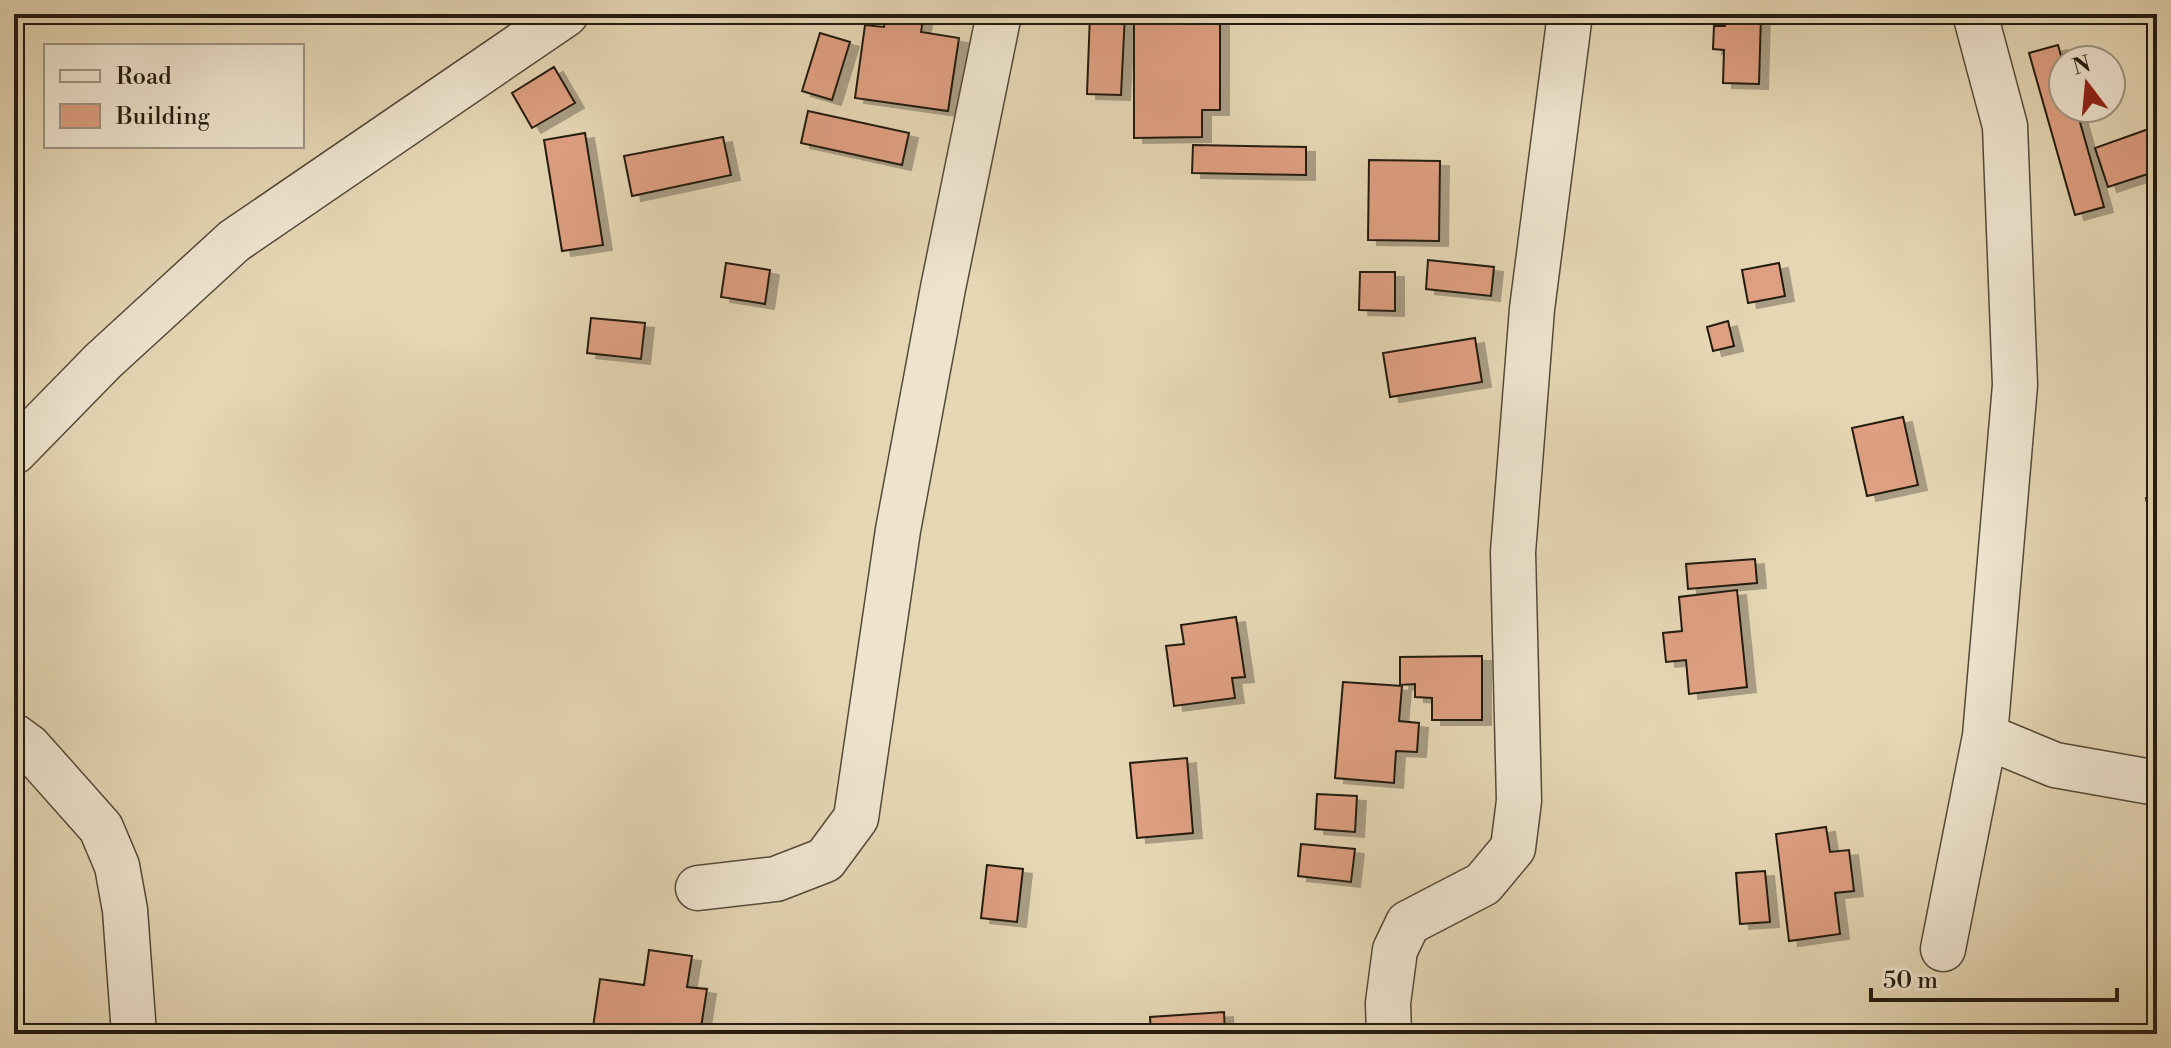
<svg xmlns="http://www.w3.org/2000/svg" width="2171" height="1048" font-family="'Libre Bodoni',serif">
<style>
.building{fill:#de9f82;stroke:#241b10;stroke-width:2;filter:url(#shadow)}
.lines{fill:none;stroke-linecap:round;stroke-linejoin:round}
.minor-casing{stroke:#544a39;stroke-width:47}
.minor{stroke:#eee4ce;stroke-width:44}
</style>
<defs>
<filter id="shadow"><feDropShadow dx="9" dy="5" stdDeviation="0" flood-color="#0004"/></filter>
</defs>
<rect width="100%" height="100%" fill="#e5d6b4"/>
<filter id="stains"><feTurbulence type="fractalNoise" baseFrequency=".0025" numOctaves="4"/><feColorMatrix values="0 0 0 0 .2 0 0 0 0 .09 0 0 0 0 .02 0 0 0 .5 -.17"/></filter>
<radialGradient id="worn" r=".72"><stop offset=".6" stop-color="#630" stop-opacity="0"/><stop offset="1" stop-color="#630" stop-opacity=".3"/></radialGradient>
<!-- building -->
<path class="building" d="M839 14H876V18Z
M886 14H924L921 32 959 38 948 111 855 98 865 25 884 27Z
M1090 14H1125L1121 95 1087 94Z
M1134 14H1220V110H1202V137L1134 138Z
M1726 14H1761L1759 84 1723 83 1724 50 1713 49 1714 26H1725Z
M820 33 850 42 832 100 802 91Z
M2058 45 2063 63V108H2076L2104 207 2075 215 2029 53Z
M554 67 575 103 532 128 512 93Z
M808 111 909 133 902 165 801 143Z
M2157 126V171L2108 187 2095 148Z
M585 133 603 245 562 251 544 140Z
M723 137 731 175 632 196 624 156Z
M1193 145 1306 147V175L1192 173Z
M1369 160 1440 161 1439 241 1368 240Z
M1428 260 1494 267 1491 296 1426 289Z
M726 263 770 270 765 304 721 297Z
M1779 263 1785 296 1748 303 1742 270Z
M1360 272H1395V311L1359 310Z
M591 318 645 323 641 359 587 353Z
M1728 321 1734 346 1713 351 1707 327Z
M1475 338 1482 382 1390 397 1383 353Z
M1903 417 1918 485 1867 496 1852 428Z
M2157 496V552L2146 498Z
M1755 559 1757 583 1688 589 1686 564Z
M1737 590 1747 687 1689 694 1686 660 1666 662 1663 633 1682 631 1679 597Z
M1236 617 1245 677 1232 678 1235 698 1174 706 1166 646 1184 644 1181 625Z
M1482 656V720H1432V698L1415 697V684L1400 685V657Z
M1343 682 1402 686 1399 721 1419 723 1417 752 1396 751 1394 783 1335 778Z
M1187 758 1193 833 1137 838 1130 763Z
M1317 794 1357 796 1355 832 1315 829Z
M1826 827 1830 852 1849 850 1854 891 1835 893 1840 934 1789 941 1776 834Z
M1301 844 1355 849 1351 882 1298 876Z
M987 865 1023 869 1017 922 981 918Z
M1765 871 1770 922 1740 924 1736 873Z
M649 950 692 956 687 987 707 989 700 1034H592L600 979 644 985Z
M1224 1012 1225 1034H1151L1150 1017Z"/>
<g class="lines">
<!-- minor casing -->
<g class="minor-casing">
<path id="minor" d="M14 452 103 361 234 241 566 14
M14 736 29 747 101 828 117 866 125 910 134 1034
M1985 736 2055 765 2157 783
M698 888 776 879 825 860 856 818 898 530 943 288 999 14
M1943 949 1985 736 2015 385 2005 126 1975 14
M1389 1034 1388 1003 1395 950 1408 923 1483 884 1513 848 1519 801 1513 552 1532 309 1570 14"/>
</g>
<!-- minor -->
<use href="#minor" class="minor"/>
</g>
<!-- margin -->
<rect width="2171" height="1048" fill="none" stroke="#e5d6b4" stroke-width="48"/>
<rect x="16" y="16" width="2139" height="1016" fill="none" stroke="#241b10" stroke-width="4"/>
<rect x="24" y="24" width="2123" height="1000" fill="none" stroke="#241b10" stroke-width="2"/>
<!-- legend -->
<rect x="44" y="44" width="260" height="104" fill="#eee4ce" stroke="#9d9482" stroke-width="2"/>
<rect x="60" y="70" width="40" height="12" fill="#eee4ce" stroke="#9d9482" stroke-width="2"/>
<text x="116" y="84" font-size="24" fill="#241b10">Road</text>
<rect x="60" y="104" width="40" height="24" fill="#de9f82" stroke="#9d9482" stroke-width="2"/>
<text x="116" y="124" font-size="24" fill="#241b10">Building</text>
<!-- north arrow -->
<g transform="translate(2087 84) rotate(344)"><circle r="38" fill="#eee4ce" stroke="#9d9482" stroke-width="2"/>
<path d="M0-6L14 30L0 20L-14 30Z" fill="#8f2418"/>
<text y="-12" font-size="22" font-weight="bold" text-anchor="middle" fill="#241b10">N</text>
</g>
<!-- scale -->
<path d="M1871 988v12h246v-12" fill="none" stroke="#241b10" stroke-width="4"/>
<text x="1883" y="988" font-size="24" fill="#241b10" stroke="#eee4ce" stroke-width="6" paint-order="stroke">50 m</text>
<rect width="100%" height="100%" filter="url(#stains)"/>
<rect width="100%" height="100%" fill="url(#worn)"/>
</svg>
